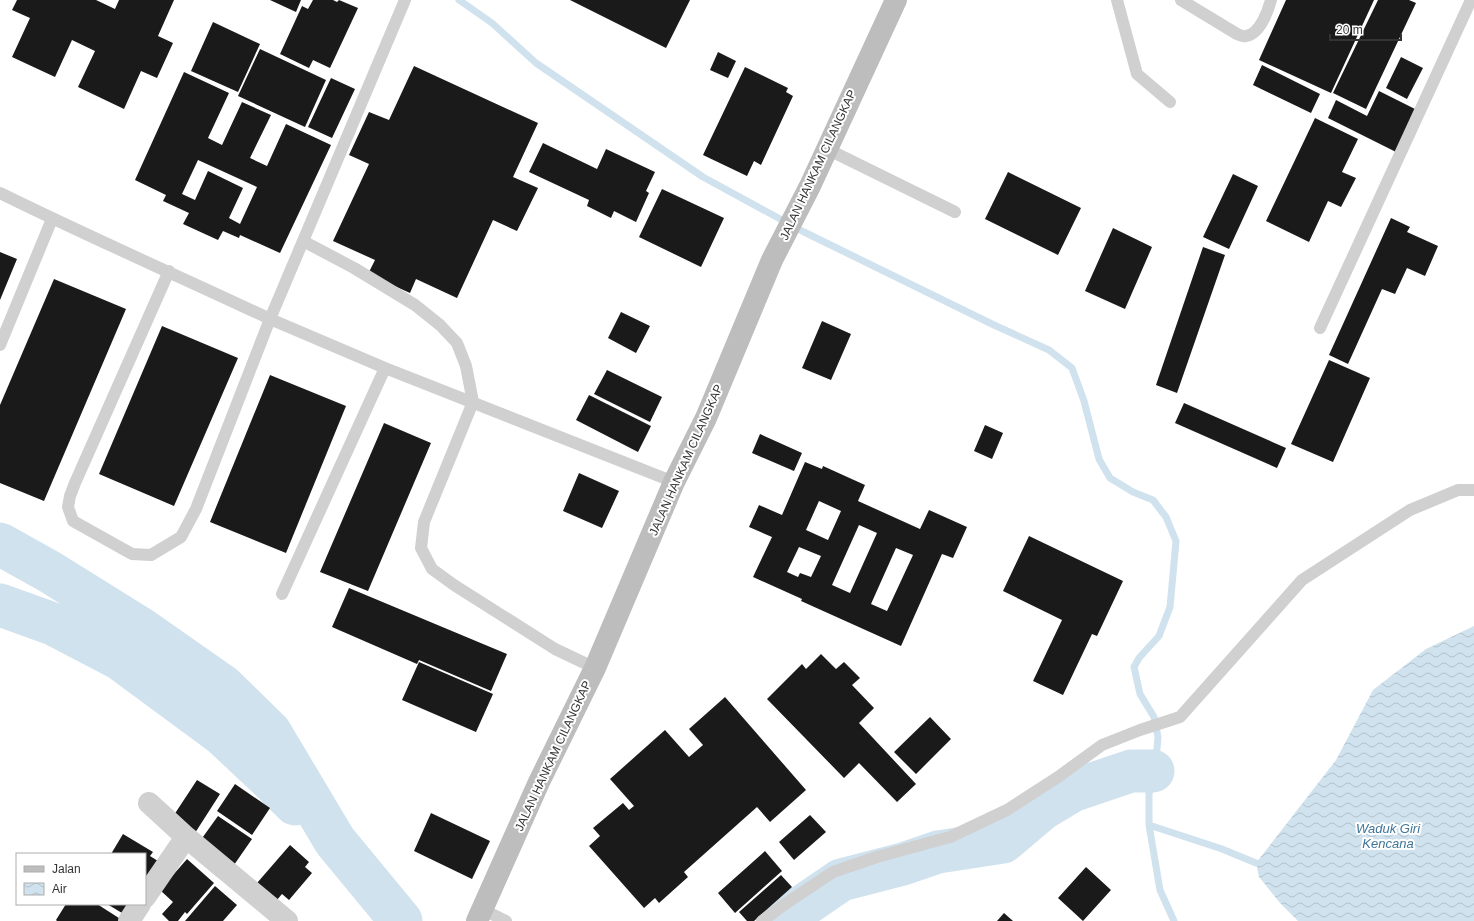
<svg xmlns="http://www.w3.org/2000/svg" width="1474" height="921" font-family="Arial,sans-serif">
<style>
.water{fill:url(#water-waves)}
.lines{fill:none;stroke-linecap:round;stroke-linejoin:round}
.stream{stroke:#cfe2ee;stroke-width:7}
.river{stroke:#cfe2ee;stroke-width:43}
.building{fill:#1a1a1a;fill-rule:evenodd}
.lane{stroke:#d0d0d0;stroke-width:12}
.street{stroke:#d0d0d0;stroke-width:22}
.secondary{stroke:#bdbdbd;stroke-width:22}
.labels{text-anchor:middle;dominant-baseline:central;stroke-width:4;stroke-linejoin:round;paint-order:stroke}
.street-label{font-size:12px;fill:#333;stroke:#fff}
.water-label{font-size:13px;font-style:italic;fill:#3f7597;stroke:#fff}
</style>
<defs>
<pattern id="water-waves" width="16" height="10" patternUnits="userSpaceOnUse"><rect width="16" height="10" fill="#cfe2ee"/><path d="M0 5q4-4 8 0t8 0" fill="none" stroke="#b2c2cd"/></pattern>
</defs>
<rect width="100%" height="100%" fill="#fff"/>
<!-- water -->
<path class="water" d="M1474 626V921H1298L1280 903 1259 877 1256 863 1336 760 1373 690 1426 649Z"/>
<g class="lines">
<!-- stream -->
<path class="stream" d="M459 0 492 23 536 63 703 177 804 232 994 325 1049 350 1072 368 1084 401 1099 459 1110 478 1133 492 1153 500 1166 517 1176 541 1170 607 1159 636 1139 658 1134 667 1140 694 1154 717 1158 737 1156 760 1149 794V825L1160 890 1174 921
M1149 825 1222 849 1256 863"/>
<!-- river -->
<path class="river" d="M0 544 50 572 143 630 223 686 270 732 335 841 401 921
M0 605 53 624 120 659 223 735 272 781 295 804
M781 921 841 880 903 864 938 852 1003 842 1042 809 1072 791 1131 771H1153"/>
</g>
<!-- building -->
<path class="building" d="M17 0H96L115 9 119 0H174L158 36 173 43 157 78 141 71 124 109 78 87 95 51 72 40 55 77 12 57 30 18 12 10Z
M270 0H301L296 12Z
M313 0H333L337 2 339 0 358 8 330 68 313 60 309 68 280 54 302 6 308 9Z
M570 0H690L666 48Z
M1286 0H1374L1331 93 1259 60Z
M1378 0H1409L1416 3 1366 109 1333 93Z
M213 22 260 44 238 92 191 71Z
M260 49 326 80 305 127 238 96Z
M718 52 736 61 728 78 710 70Z
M1401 57 1423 68 1407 99 1386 88Z
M1262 65 1320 94 1311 113 1253 85Z
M414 66 538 123 513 177 538 188 517 231 493 220 457 298 416 279 410 293 368 274 375 260 333 241 369 164 349 155 369 112 389 120Z
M745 67 788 88 786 92 793 96 761 165 754 161 747 176 703 155Z
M184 72 229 93 208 138 222 145 242 102 271 115 250 158 267 166 286 124 331 145 280 253 240 235 239 238 223 231 218 240 183 224 189 213 163 201 166 195 135 180ZM198 160 257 187 240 224 229 218 243 188 208 171 195 200 182 194Z
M331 78 355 89 332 138 308 127Z
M1379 91 1415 109 1396 152 1328 118 1336 100 1367 116Z
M1315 118 1358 139 1342 172 1356 178 1341 207 1328 201 1309 242 1266 221Z
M543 143 597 169 606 149 655 172 646 191 649 193 636 222 614 211 611 218 587 206 589 200 529 172Z
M1008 172 1081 208 1058 255 985 219Z
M1233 174 1258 186 1229 249 1203 237Z
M662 189 724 218 701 267 639 237Z
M1391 218 1410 227 1407 232 1438 246 1425 276 1407 268 1395 294 1382 289 1348 364 1329 355Z
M1113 228 1152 247 1125 309 1085 291Z
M1203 247 1225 255 1177 393 1156 385Z
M0 252 17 259 0 300Z
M54 279 126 309 44 501 0 483V405Z
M621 312 650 326 636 353 608 338Z
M822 321 851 334 831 380 802 368Z
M162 326 238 358 174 506 99 474Z
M1329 360 1370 378 1333 462 1291 444Z
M607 370 662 397 650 422 594 394Z
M270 375 346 406 286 553 210 522Z
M589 395 651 426 638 452 576 420Z
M1184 403 1286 448 1277 468 1175 423Z
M384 423 431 443 368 591 320 572Z
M985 425 1003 433 992 459 974 451Z
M760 434 802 453 794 471 752 453Z
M805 462 822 469 823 466 865 485 858 501 920 529 929 510 967 527 953 558 942 554 901 646 801 601 802 599 753 577 772 537 749 527 759 505 782 515ZM819 501 841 511 828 540 806 530ZM859 525 877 533 850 593 832 585ZM799 547 821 556 811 577 800 573 798 577 787 572ZM896 548 913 555 887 611 871 604Z
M579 473 619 491 602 528 563 511Z
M1029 536 1123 581 1097 636 1092 634 1063 695 1033 681 1062 620 1003 591Z
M349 588 507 654 491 691 419 660 417 664 332 627Z
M821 654 836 669 844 662 860 678 852 685 874 708 859 723 916 784 897 802 859 763 844 778 767 699 802 664 806 669Z
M419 662 493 694 476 732 402 700Z
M725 697 806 790 770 822 757 807 684 872 688 877 659 903 655 898 644 908 589 846 600 836 593 828 623 803 629 810 634 806 610 779 665 730 689 757 703 745 689 729Z
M930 717 951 739 916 774 894 752Z
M197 780 220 794 195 833 172 818Z
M235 784 270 808 252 835 217 811Z
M431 813 490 841 472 879 414 851Z
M810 815 826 832 794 860 779 842Z
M218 816 252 839 234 865 200 841Z
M123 834 153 852 150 856 158 861 148 877 145 875V854H111Z
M290 845 309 862 305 867 312 873 289 900 282 894 271 907 251 890Z
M765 851 782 871 735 913 718 893Z
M187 859 214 883 187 914 185 912 178 921H169L162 914 173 902 160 890Z
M1086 867 1111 890 1083 921 1058 898Z
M781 875 792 887 754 921H747L739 912Z
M215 886 237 905 223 921H185Z
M66 904H97L122 920 121 921H57L56 920Z
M107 904H128L122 913Z
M1004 913 1013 921H997Z"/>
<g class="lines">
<!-- lane -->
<path class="lane" d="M1117 0 1137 74 1170 102
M1181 0 1237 34C1240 35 1243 37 1246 36 1260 34 1268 11 1271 0
M827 149 955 212
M0 193C89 237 181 277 270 319L405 0
M303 241 354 268 415 305 440 325 457 343 466 366 473 402 424 522 421 548 432 569 454 585 555 649 595 668
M169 271 75 483 70 496 68 507 73 521 132 554 151 555 181 537 196 509 270 319 385 368 674 482
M1320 328 1471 0
M0 345 52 219
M282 594 385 368
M482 909 506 921
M762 921 785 904 833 872 877 857 950 837 1007 810 1058 777 1102 745 1140 730 1180 717 1302 580 1410 510 1458 490H1474"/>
<!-- street -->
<path class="street" d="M149 803 186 837 287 921
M145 897 186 837
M129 921 140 904"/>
<!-- secondary -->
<path class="secondary" d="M477 921 539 782 595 668 674 482 706 418 772 260 810 186 896 0"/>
</g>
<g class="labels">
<!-- street labels -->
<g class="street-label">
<text transform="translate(818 165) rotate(-65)">JALAN HANKAM CILANGKAP</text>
<text transform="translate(686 460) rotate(-66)">JALAN HANKAM CILANGKAP</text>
<text transform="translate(553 756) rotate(-65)">JALAN HANKAM CILANGKAP</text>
</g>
<!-- water labels -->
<g class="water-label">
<text x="1388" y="828">Waduk Giri<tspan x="1388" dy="15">Kencana</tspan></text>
</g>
</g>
<!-- legend -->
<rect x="16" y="853" width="130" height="52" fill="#ffffff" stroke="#adadad"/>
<rect x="24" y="866" width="20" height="6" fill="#bdbdbd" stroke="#adadad"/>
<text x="52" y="873" font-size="12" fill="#333333">Jalan</text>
<rect x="24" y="883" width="20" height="12" fill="url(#water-waves)" stroke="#adadad"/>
<text x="52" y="893" font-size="12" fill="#333333">Air</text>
<!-- scale -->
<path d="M1330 34v6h71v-6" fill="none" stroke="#333333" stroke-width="2"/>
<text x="1336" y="34" font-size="12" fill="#333333" stroke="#ffffff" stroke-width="3" paint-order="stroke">20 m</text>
</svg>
